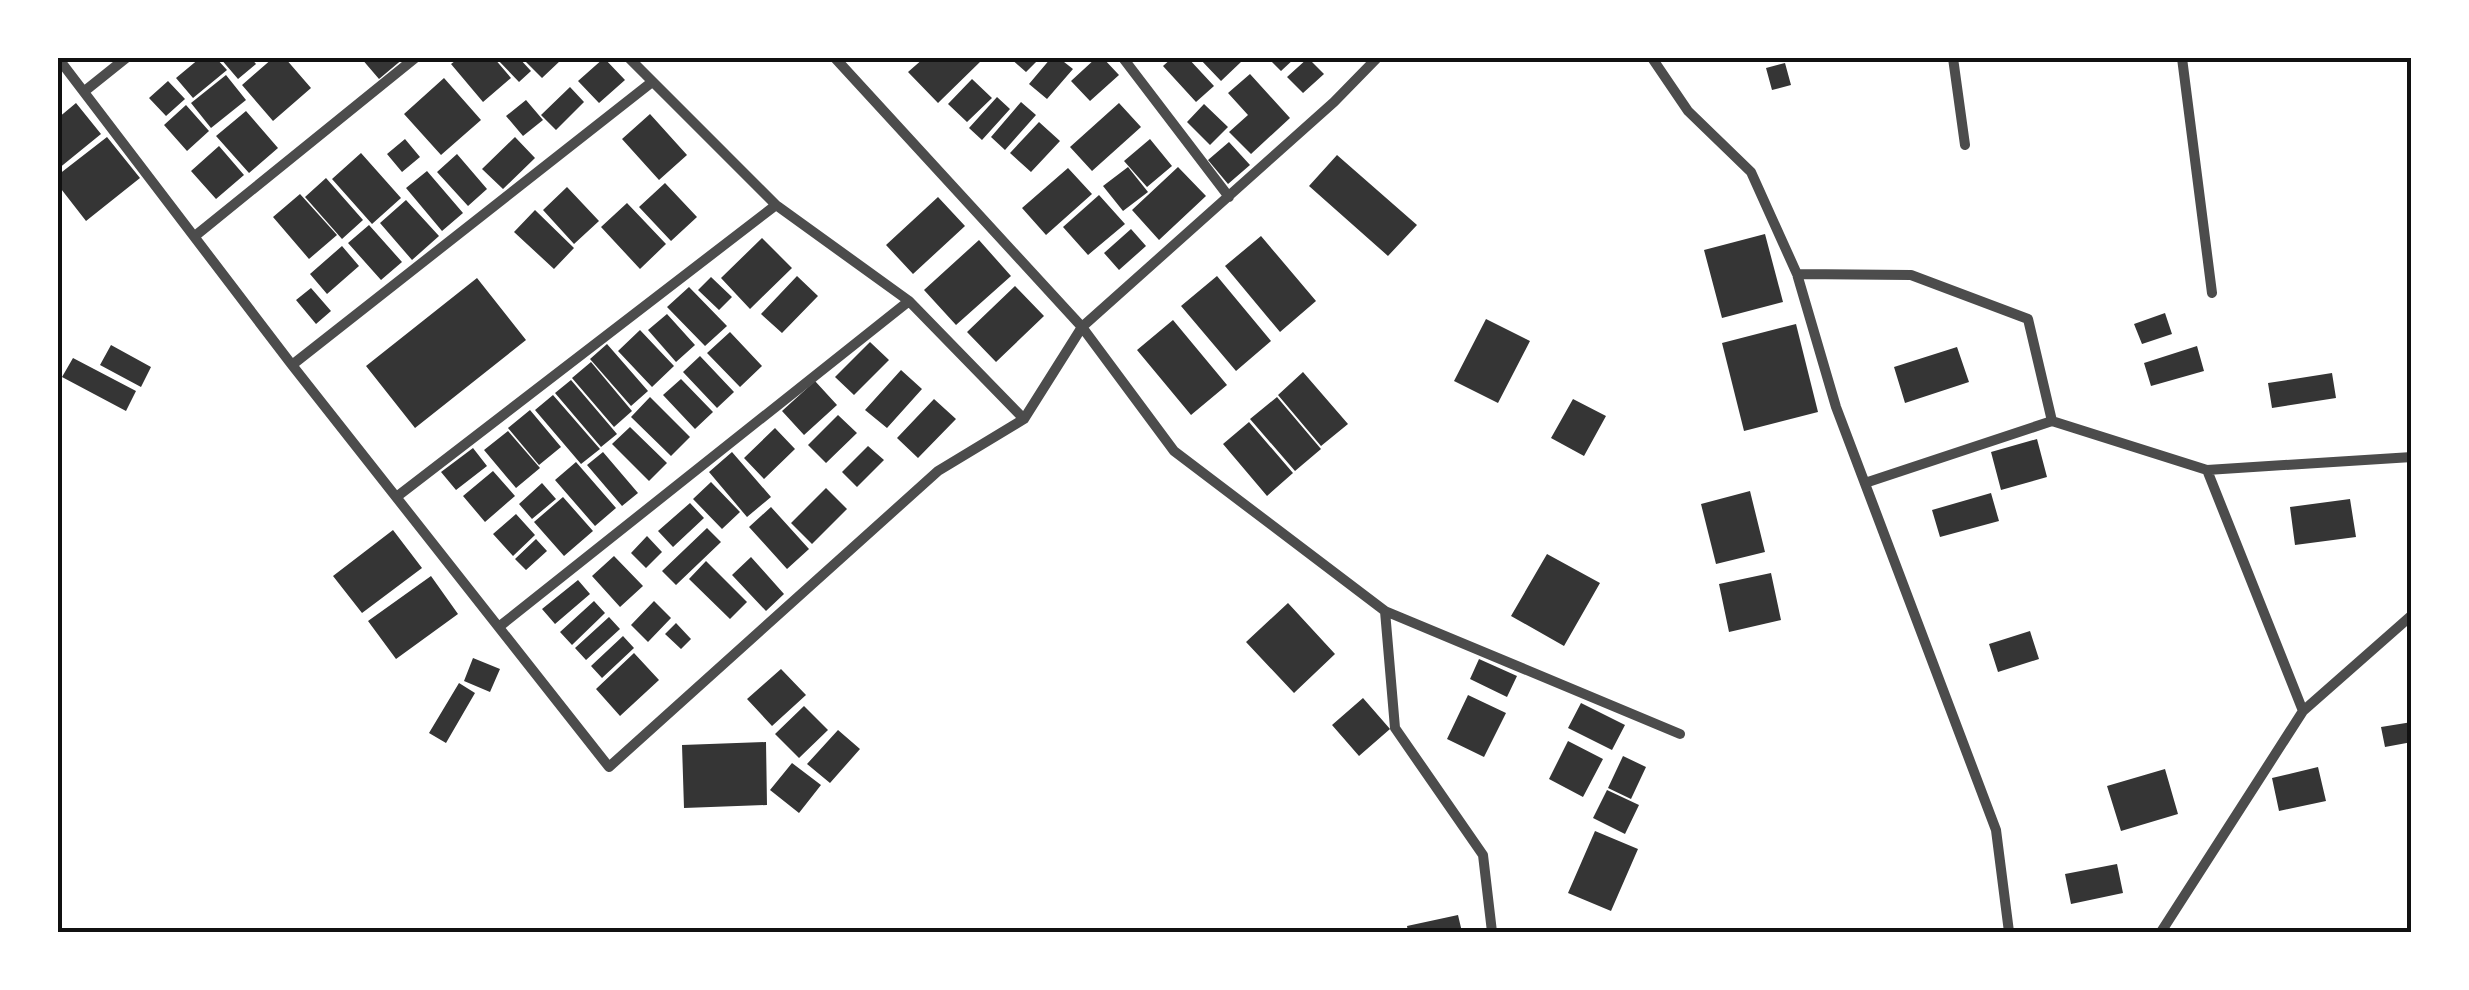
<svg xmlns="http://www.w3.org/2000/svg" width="2469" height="990" font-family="'Space Grotesk',sans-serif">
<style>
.building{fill:#353535}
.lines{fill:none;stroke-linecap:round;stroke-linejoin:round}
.minor{stroke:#4c4c4c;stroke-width:10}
.neatline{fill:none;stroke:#111;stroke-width:4}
</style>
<rect width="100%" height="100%" fill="#fff"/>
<!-- building -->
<path class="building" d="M200 58H216L227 70 193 98 176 78Z
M220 58H251L256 64 238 79Z
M273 58H285L311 88 273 121 242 85Z
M361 58H404L379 79Z
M459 58H494L511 78 483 102 451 64Z
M496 58H519L531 71 519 82Z
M522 58H559L561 60 542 78Z
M604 58 625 80 599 103 578 81Z
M924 58H979L982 60 938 103 908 72Z
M1010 58H1040L1026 72Z
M1051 58H1059L1073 69 1047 99 1029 84Z
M1096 58H1103L1119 75 1090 101 1071 81Z
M1172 58H1188L1214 86 1196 102 1163 66Z
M1199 58H1239L1242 61 1221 81Z
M1268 58H1295L1281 71Z
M1308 58 1324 74 1303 93 1287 77Z
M1785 63 1791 85 1772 90 1766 68Z
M1250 74 1290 118 1251 154 1229 132 1248 115 1228 93Z
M226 75 246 100 211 128 191 103Z
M444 78 481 120 441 155 404 114Z
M972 79 992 98 967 122 948 104Z
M168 81 185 99 166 116 149 98Z
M570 87 584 102 556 130 541 115Z
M997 97 1010 109 982 140 969 128Z
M526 100 543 120 523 136 506 116Z
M1021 102 1036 115 1005 150 991 137Z
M76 103 101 134 58 169V118Z
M1119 103 1141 127 1092 171 1070 147Z
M1204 104 1228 127 1210 145 1187 122Z
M186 105 209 131 187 151 164 125Z
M246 111 278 148 249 173 216 136Z
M650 114 687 155 659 180 622 139Z
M1039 122 1060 141 1031 172 1010 153Z
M107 137 140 178 86 221 58 185V175Z
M515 137 535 158 503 189 482 169Z
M405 139 420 157 402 172 387 154Z
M1150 139 1172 166 1147 187 1124 161Z
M1229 142 1250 165 1228 184 1208 160Z
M219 146 244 175 216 199 191 171Z
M361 153 401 198 372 224 332 179Z
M457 154 487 189 468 206 437 172Z
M1337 155 1417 225 1388 256 1309 186Z
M1128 167 1148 192 1123 211 1103 186Z
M1178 167 1206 196 1159 240 1132 210Z
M1068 168 1092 194 1046 235 1022 208Z
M427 171 463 213 442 231 406 188Z
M326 178 363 220 342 239 305 197Z
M665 183 697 217 671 241 639 207Z
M567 187 599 221 574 244 543 210Z
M300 194 337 235 309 259 273 217Z
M1099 195 1125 224 1088 255 1063 227Z
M938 197 965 226 913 274 886 245Z
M406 200 439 236 412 260 380 223Z
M627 203 666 244 640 269 601 227Z
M535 210 574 248 554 269 514 232Z
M369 225 402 262 381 280 348 243Z
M1131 229 1146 246 1119 270 1104 253Z
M1765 234 1783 302 1722 318 1704 250Z
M1261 236 1316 301 1280 332 1225 266Z
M762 238 792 268 750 309 721 278Z
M979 240 1011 276 956 325 924 290Z
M342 246 359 266 327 294 310 274Z
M797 276 818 296 782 333 761 314Z
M1217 276 1271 341 1236 371 1181 306Z
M711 277 732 297 719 310 698 290Z
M477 278 526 340 415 428 366 366Z
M1015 286 1044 316 996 362 967 332Z
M689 287 727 326 705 346 667 307Z
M311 288 331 311 316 324 296 300Z
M2165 313 2172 334 2142 344 2134 324Z
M667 314 695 345 676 362 648 330Z
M1486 319 1530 341 1498 403 1454 381Z
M1173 320 1227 385 1191 415 1137 350Z
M1796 324 1818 412 1744 431 1722 343Z
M640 330 674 366 652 387 618 351Z
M730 332 762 366 740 387 707 353Z
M870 342 889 360 854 395 835 377Z
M607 344 648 391 631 406 590 359Z
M111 345 151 367 141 387 100 365Z
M2197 346 2204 371 2151 386 2144 363Z
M1957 347 1969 382 1905 403 1894 367Z
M700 356 734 392 717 408 683 372Z
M73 358 136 391 126 411 62 377Z
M591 362 632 411 614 427 572 378Z
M901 370 922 389 887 428 865 410Z
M1303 372 1348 424 1321 446 1278 395Z
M2332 373 2336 398 2272 408 2268 383Z
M681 379 713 412 695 429 663 395Z
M571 380 617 434 601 447 555 393Z
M815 381 837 405 804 435 782 411Z
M553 395 600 449 581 464 535 410Z
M650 397 690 437 671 456 631 417Z
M1277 397 1321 449 1295 471 1250 419Z
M934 399 956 419 918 458 897 438Z
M1573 399 1606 416 1584 456 1551 438Z
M530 410 561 447 539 465 508 428Z
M838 415 857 433 826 463 808 445Z
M1249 422 1293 473 1267 496 1223 444Z
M630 427 667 463 649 481 612 444Z
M775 428 795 449 764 479 744 458Z
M508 431 540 468 516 488 484 450Z
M2037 439 2047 477 2001 490 1991 452Z
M868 446 884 460 857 487 842 472Z
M473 448 487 466 456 490 441 472Z
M603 452 638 493 622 506 587 465Z
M732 452 771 497 747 517 709 472Z
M576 462 616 508 595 526 555 480Z
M493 471 515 496 485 522 463 496Z
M711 482 740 512 722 529 693 499Z
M542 483 556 499 532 519 519 504Z
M826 488 847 509 812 544 791 523Z
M1750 491 1765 552 1716 564 1701 504Z
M1991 493 1999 521 1940 537 1932 510Z
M563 497 593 531 564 556 534 522Z
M2350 499 2356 537 2295 545 2290 507Z
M690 503 704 518 673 547 658 531Z
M771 507 809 549 787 569 749 527Z
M516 514 535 535 513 556 493 534Z
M707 528 721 542 676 585 662 571Z
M393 530 422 568 362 613 333 576Z
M647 536 662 552 646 568 631 553Z
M536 539 547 551 526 570 515 559Z
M1547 554 1600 583 1564 646 1511 616Z
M614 556 643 586 620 607 592 576Z
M751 557 784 594 766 611 732 575Z
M706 561 747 602 730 619 689 579Z
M1771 573 1781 620 1729 632 1719 584Z
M431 576 458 614 396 659 368 621Z
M578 580 590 594 555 624 542 609Z
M594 601 605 613 572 645 560 632Z
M654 601 671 618 648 642 631 625Z
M1288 603 1335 654 1294 693 1246 642Z
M609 617 620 629 586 660 575 648Z
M676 623 691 639 681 649 665 634Z
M2030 631 2039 659 1998 672 1989 644Z
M623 636 634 648 602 678 591 666Z
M634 653 659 680 620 716 596 689Z
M473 658 500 669 490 692 464 681Z
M1479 659 1517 676 1507 697 1470 679Z
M781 669 806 695 772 726 747 699Z
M459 683 475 693 446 743 429 733Z
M1468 695 1506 713 1484 757 1447 739Z
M1363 698 1390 729 1359 756 1332 725Z
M1581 703 1625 725 1612 750 1568 728Z
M804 706 828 730 799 758 775 734Z
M2412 722V742L2385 747 2381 727Z
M838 730 860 749 830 783 807 764Z
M1568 741 1603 759 1583 797 1549 779Z
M766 742 767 805 684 808 682 745Z
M1623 756 1646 767 1631 799 1608 788Z
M792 763 821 785 799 813 770 790Z
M2318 767 2326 801 2279 811 2272 778Z
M2165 769 2178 814 2121 831 2107 786Z
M1607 790 1639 805 1625 834 1593 818Z
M1595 831 1638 849 1611 911 1568 893Z
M2117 864 2123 893 2071 904 2065 874Z
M1458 915 1462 932H1408L1407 926Z"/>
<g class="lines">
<!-- minor -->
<path class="minor" d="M58 58 292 365 609 767 938 471 1024 419 1082 327 1334 102 1377 58
M629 58 776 205 909 301 1024 419
M835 58 1082 327 1174 451 1385 611 1680 734
M1123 58 1229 197
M1652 58 1688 111 1751 172 1797 274 1836 407 1996 830 2009 932
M1953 58 1965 145
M2182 58 2212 293
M86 90 126 58
M195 236 415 58
M1797 274 1911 275 2028 319 2052 421
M292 365 652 82
M2207 470 2303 711
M1865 483 2052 421 2207 470 2412 457
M399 495 776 205
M1385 611 1395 728 1483 855 1492 932
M500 626 909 301
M2161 932 2303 711 2412 615"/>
</g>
<!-- border -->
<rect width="2469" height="990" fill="none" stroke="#ffffff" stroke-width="120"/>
<rect x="60" y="60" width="2349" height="870" class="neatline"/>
</svg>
